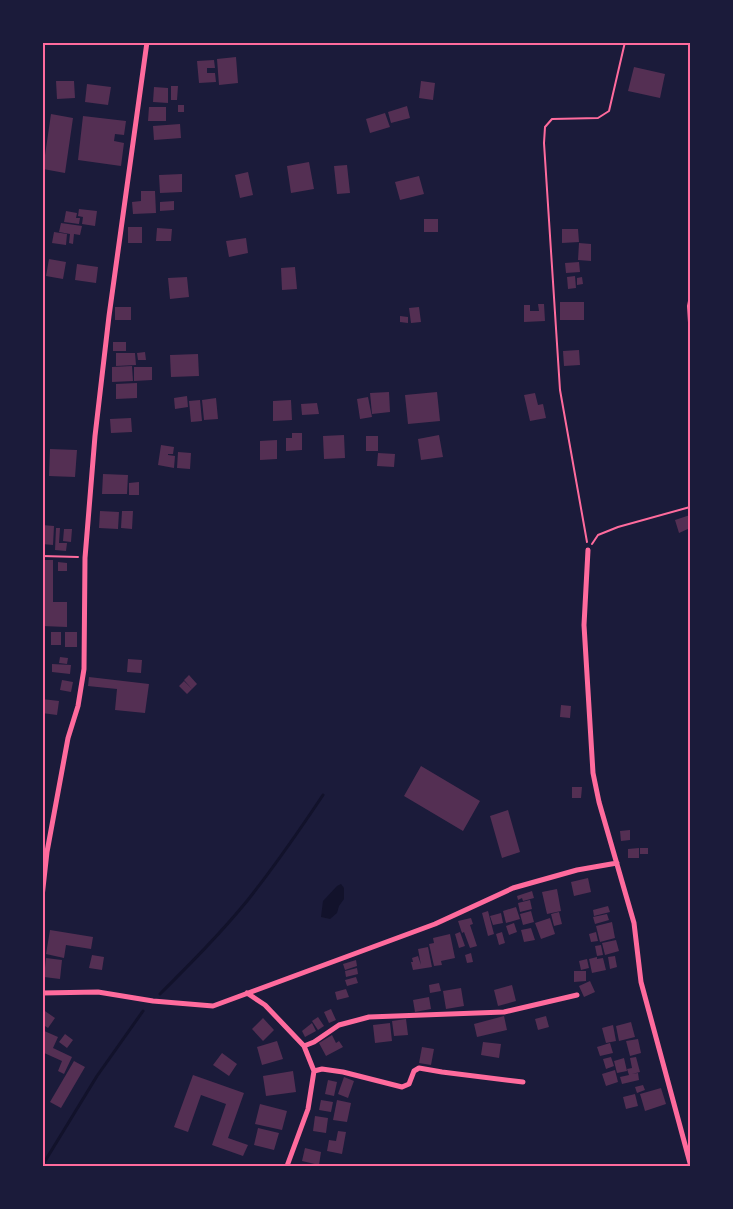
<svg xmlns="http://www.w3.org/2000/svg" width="733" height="1209" font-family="'Fira Sans Condensed',sans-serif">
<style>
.water{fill:#12122b}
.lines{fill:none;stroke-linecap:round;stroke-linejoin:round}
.stream{stroke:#12122b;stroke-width:3}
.building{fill:#542f53}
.path{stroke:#ff6b9d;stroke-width:2}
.minor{stroke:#ff6b9d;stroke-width:5}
.neatline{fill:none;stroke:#ff6b9d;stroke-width:2}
</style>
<rect width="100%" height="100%" fill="#1b1b3a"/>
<!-- water -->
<path class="water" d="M341 884 344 888V899L339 906 337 913 330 919 321 917 323 901 337 886Z"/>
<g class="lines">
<!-- stream -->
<path class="stream" d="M160 994C190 964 220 934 247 901 274 867 299 831 323 795
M42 1166 97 1076 143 1011"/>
</g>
<!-- building -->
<path class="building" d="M236 57 238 83 219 85 217 59Z
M214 60 215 68H207V73H215L216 82 199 83 197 61Z
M634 67 665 74 660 98 628 91Z
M56 81H74L75 98 57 99Z
M421 81 435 83 433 100 419 98Z
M87 84 111 87 108 105 85 102Z
M171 86H178L177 100H171Z
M154 87 168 88V103L153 102Z
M178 105H184V112H178Z
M407 106 410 118 391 123 388 112Z
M149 107H166V121H148Z
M385 113 390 127 370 133 366 119Z
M51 114 73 118 65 173 43 169Z
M83 116 126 121 124 135 115 134 114 141 124 143 121 166 78 160Z
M180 124 181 138 154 140 153 126Z
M309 162 314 189 291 193 287 166Z
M347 165 350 193 337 194 334 166Z
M248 172 253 195 240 198 235 175Z
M182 174V192L160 193 159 175Z
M419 176 424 194 400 200 395 182Z
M141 191H155L156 213 133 214 132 202 141 201Z
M174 201V210L160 211V202Z
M79 209 97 211 95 226 82 224 83 217 78 216Z
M66 211 77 213 76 218H80L79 224 64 222Z
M424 219H438V232H424Z
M61 223 82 226 80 235 74 234 73 244 69 243 70 234 59 232Z
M128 227H142V243H128Z
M157 228 172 229 171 241H156Z
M562 229H578L579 242 562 243Z
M54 232 67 234 66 245 52 243Z
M246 238 248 253 229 257 226 241Z
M579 243 591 244V261L578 260Z
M49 259 66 262 63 279 46 276Z
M579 262 580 272 566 273 565 263Z
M77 264 98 267 96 283 75 280Z
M295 267 297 289 282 290 281 268Z
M575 276 576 288 568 289 567 277Z
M187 277 189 297 170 299 168 278Z
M582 277 583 284 577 285V278Z
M560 302H584V320H560Z
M538 304H544L545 321 524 322V305H530V311H539Z
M115 307H131V320H115Z
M419 307 421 322 411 323 409 308Z
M400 316 408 317V323L400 322Z
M113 342H126V351H113Z
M579 350 580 365 564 366 563 351Z
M145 352 146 360H138L137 353Z
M116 353H135L136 365 116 366Z
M198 354 199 376 171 377 170 355Z
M132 366 133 381 112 382V367Z
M134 367H152V380L134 381Z
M137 383V398L116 399V384Z
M389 392 390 412 372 414 370 393Z
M437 392 440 421 408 424 405 395Z
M535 393 538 405 543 404 546 418 530 421 524 395Z
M187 396 188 407 175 409 174 398Z
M368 397 372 417 360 419 357 399Z
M216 398 218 419 204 420 202 400Z
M200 400 202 421 191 422 189 401Z
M291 400 292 420 273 421V401Z
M317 403 319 414 302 415 301 404Z
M131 418 132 432 111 433 110 419Z
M292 433H302V450L286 451V438H292Z
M344 435 345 458 324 459 323 436Z
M439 435 443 457 421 460 418 439Z
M366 436H378V451H366Z
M277 440V459L260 460V441Z
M161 445 174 447 173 454H168V455L175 456 174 468 158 465Z
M50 449 77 450 75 477 49 476Z
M178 452 191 453 190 469 177 468Z
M378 453 395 454 394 467 377 466Z
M103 474 128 475 127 494H102Z
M139 482V495H129V483Z
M100 511 119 512 118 529 99 528Z
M122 511H133L132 529 121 528Z
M690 515V528L679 533 675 520Z
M42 525 54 526 53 545 42 544Z
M56 528H60L59 543H67L66 551 55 550Z
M64 529H72L71 542 63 541Z
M42 560H53V602H67V627L42 626Z
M58 562 67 563V571H58Z
M51 632H61V645H51Z
M65 632H77V647H65Z
M60 657 68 658 67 664 59 663Z
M128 659 142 660 141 673 127 672Z
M52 664 71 665 70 674 52 672Z
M189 675 197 684 192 689 184 680Z
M89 677 149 684 145 713 115 710 117 689 88 686Z
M62 680 73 682 71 692 60 690Z
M184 681 192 689 187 694 179 686Z
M42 699 59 701 57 715 42 713Z
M561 705 571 706 570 718 560 717Z
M421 766 480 801 463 831 404 796Z
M572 787H582L581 798H572Z
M508 810 520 852 502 858 490 816Z
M630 830V840L621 841 620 831Z
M639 848V858H628V849Z
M640 848H648V854H640Z
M588 878 591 892 574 896 571 882Z
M557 889 561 911 547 914 542 892Z
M532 891 534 898 523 901 522 898 518 900 517 896Z
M530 900 532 909 520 912 518 903Z
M608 906 610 912 594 916 593 910Z
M516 907 520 919 506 923 503 911Z
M488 911 494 934 488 936 482 913Z
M531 911 534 922 523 925 520 914Z
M559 912 562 924 554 926 551 914Z
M501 913 503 923 493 925 490 916Z
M607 914 609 920 595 924 593 917Z
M471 918 473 924 470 925 477 946 470 948 464 932 462 933 458 921Z
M550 918 555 934 541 939 535 923Z
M612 922 615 938 600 942 596 926Z
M514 923 517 932 509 935 506 926Z
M531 928 535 940 524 942 521 930Z
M50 930 93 937 91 949 66 945 64 958 46 954Z
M460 932 465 946 459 948 455 934Z
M502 932 505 943 499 945 496 934Z
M596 932 598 941 591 942 589 934Z
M450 934 455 958 441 961 442 965 434 966 429 944 434 943 433 938Z
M616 940 619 951 605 955 602 943Z
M601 945 603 955 597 956 595 946Z
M428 947 432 967 413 970 411 962H413L412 958 418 956 421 965 418 949Z
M471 953 473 962 467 963 465 955Z
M92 955 104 957 102 970 89 968Z
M615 956 617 967 610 969 608 957Z
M597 957V959L603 958 606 970 592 973 589 959Z
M46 958 62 960 60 979 44 977Z
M587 959 589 968 581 970 579 961Z
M356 960 357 966 345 970 343 964Z
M357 968 358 974 346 977 345 971Z
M574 971H586V981L574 982Z
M356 977 358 983 347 986 345 980Z
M590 981 595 992 584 997 579 986Z
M439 983 441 991 430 993 429 985Z
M512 985 516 1001 498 1006 494 990Z
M461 988 464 1006 446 1009 443 991Z
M346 989 349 997 337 1000 335 992Z
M429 997 431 1009 415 1012 413 1000Z
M42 1009 55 1018 48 1028 42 1024Z
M331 1009 336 1020 329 1023 324 1012Z
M504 1016 507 1030 477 1037 474 1024Z
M546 1016 549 1027 538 1030 535 1019Z
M318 1017 324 1026 318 1030 312 1021Z
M263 1018 274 1030 263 1041 252 1029Z
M406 1019 408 1035 394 1036 392 1021Z
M631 1022 635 1037 619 1041 616 1026Z
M312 1023 316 1031 305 1037 302 1031Z
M390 1023 392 1041 375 1043 373 1025Z
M613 1025 616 1041 606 1043 602 1028Z
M42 1030 58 1037 53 1048 72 1057 64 1074 58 1071 62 1061 42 1052Z
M65 1034 73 1040 67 1048 59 1042Z
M332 1035 336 1043 339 1041 343 1047 326 1056 319 1043Z
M638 1039 641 1053 630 1056 626 1041Z
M277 1041 283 1059 262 1065 257 1047Z
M483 1042 501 1044 499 1058 481 1055Z
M610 1043 613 1053 600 1056 597 1047Z
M422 1047 434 1049 431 1065 419 1063Z
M222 1053 237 1064 229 1076 213 1065Z
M611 1057 614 1066 606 1069 603 1059Z
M636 1057 640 1072 632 1074 638 1073 639 1080 622 1084 620 1077 629 1075 627 1069 632 1068 630 1058Z
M624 1058 627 1071 617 1073 614 1061Z
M74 1061 85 1067 61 1108 50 1102Z
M615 1070 618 1082 606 1086 602 1074Z
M293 1071 296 1092 266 1096 263 1076Z
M193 1075 244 1093 228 1138 248 1145 243 1156 212 1145 226 1104 201 1095 188 1132 174 1127Z
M344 1077 354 1081 348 1098 338 1094Z
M328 1080 337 1082 334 1096 325 1094Z
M643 1085 645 1090 637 1093 635 1087Z
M661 1088 666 1104 645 1111 640 1094Z
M635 1094 638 1106 626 1109 623 1097Z
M321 1100 333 1102 331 1112 319 1110Z
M337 1100 351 1103 347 1122 333 1120Z
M260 1104 287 1111 282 1130 255 1124Z
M315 1116 328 1118 326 1133 313 1131Z
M258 1128 279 1133 274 1150 254 1145Z
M338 1131 346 1132 342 1154 327 1151 329 1140 336 1141Z
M305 1148 321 1152 319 1165 302 1161Z"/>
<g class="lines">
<!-- path -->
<path class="path" d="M690 296 688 306 690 339
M587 542 560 390 544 143 545 127 552 119 598 118 609 111 625 42
M592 544 598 535 618 527 690 507
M42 556 78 557"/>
<!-- minor -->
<path class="minor" d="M588 550 584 625 593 773 599 802 634 923 641 982 690 1163
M42 897 47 852 68 738 78 706 84 669 85 558 95 436 109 316 147 42
M42 993 98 992 153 1001 213 1006 435 924 513 888 577 870 617 863
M247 993 265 1005 304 1046 314 1071 308 1109 287 1166
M304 1046 314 1042 339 1025 369 1017 504 1012 577 995
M314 1071 322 1069 343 1072 402 1087 409 1084 414 1071 419 1068 442 1072 523 1082"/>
</g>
<!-- border -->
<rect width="733" height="1209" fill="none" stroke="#1b1b3a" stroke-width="88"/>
<rect x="44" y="44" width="645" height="1121" class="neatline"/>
</svg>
